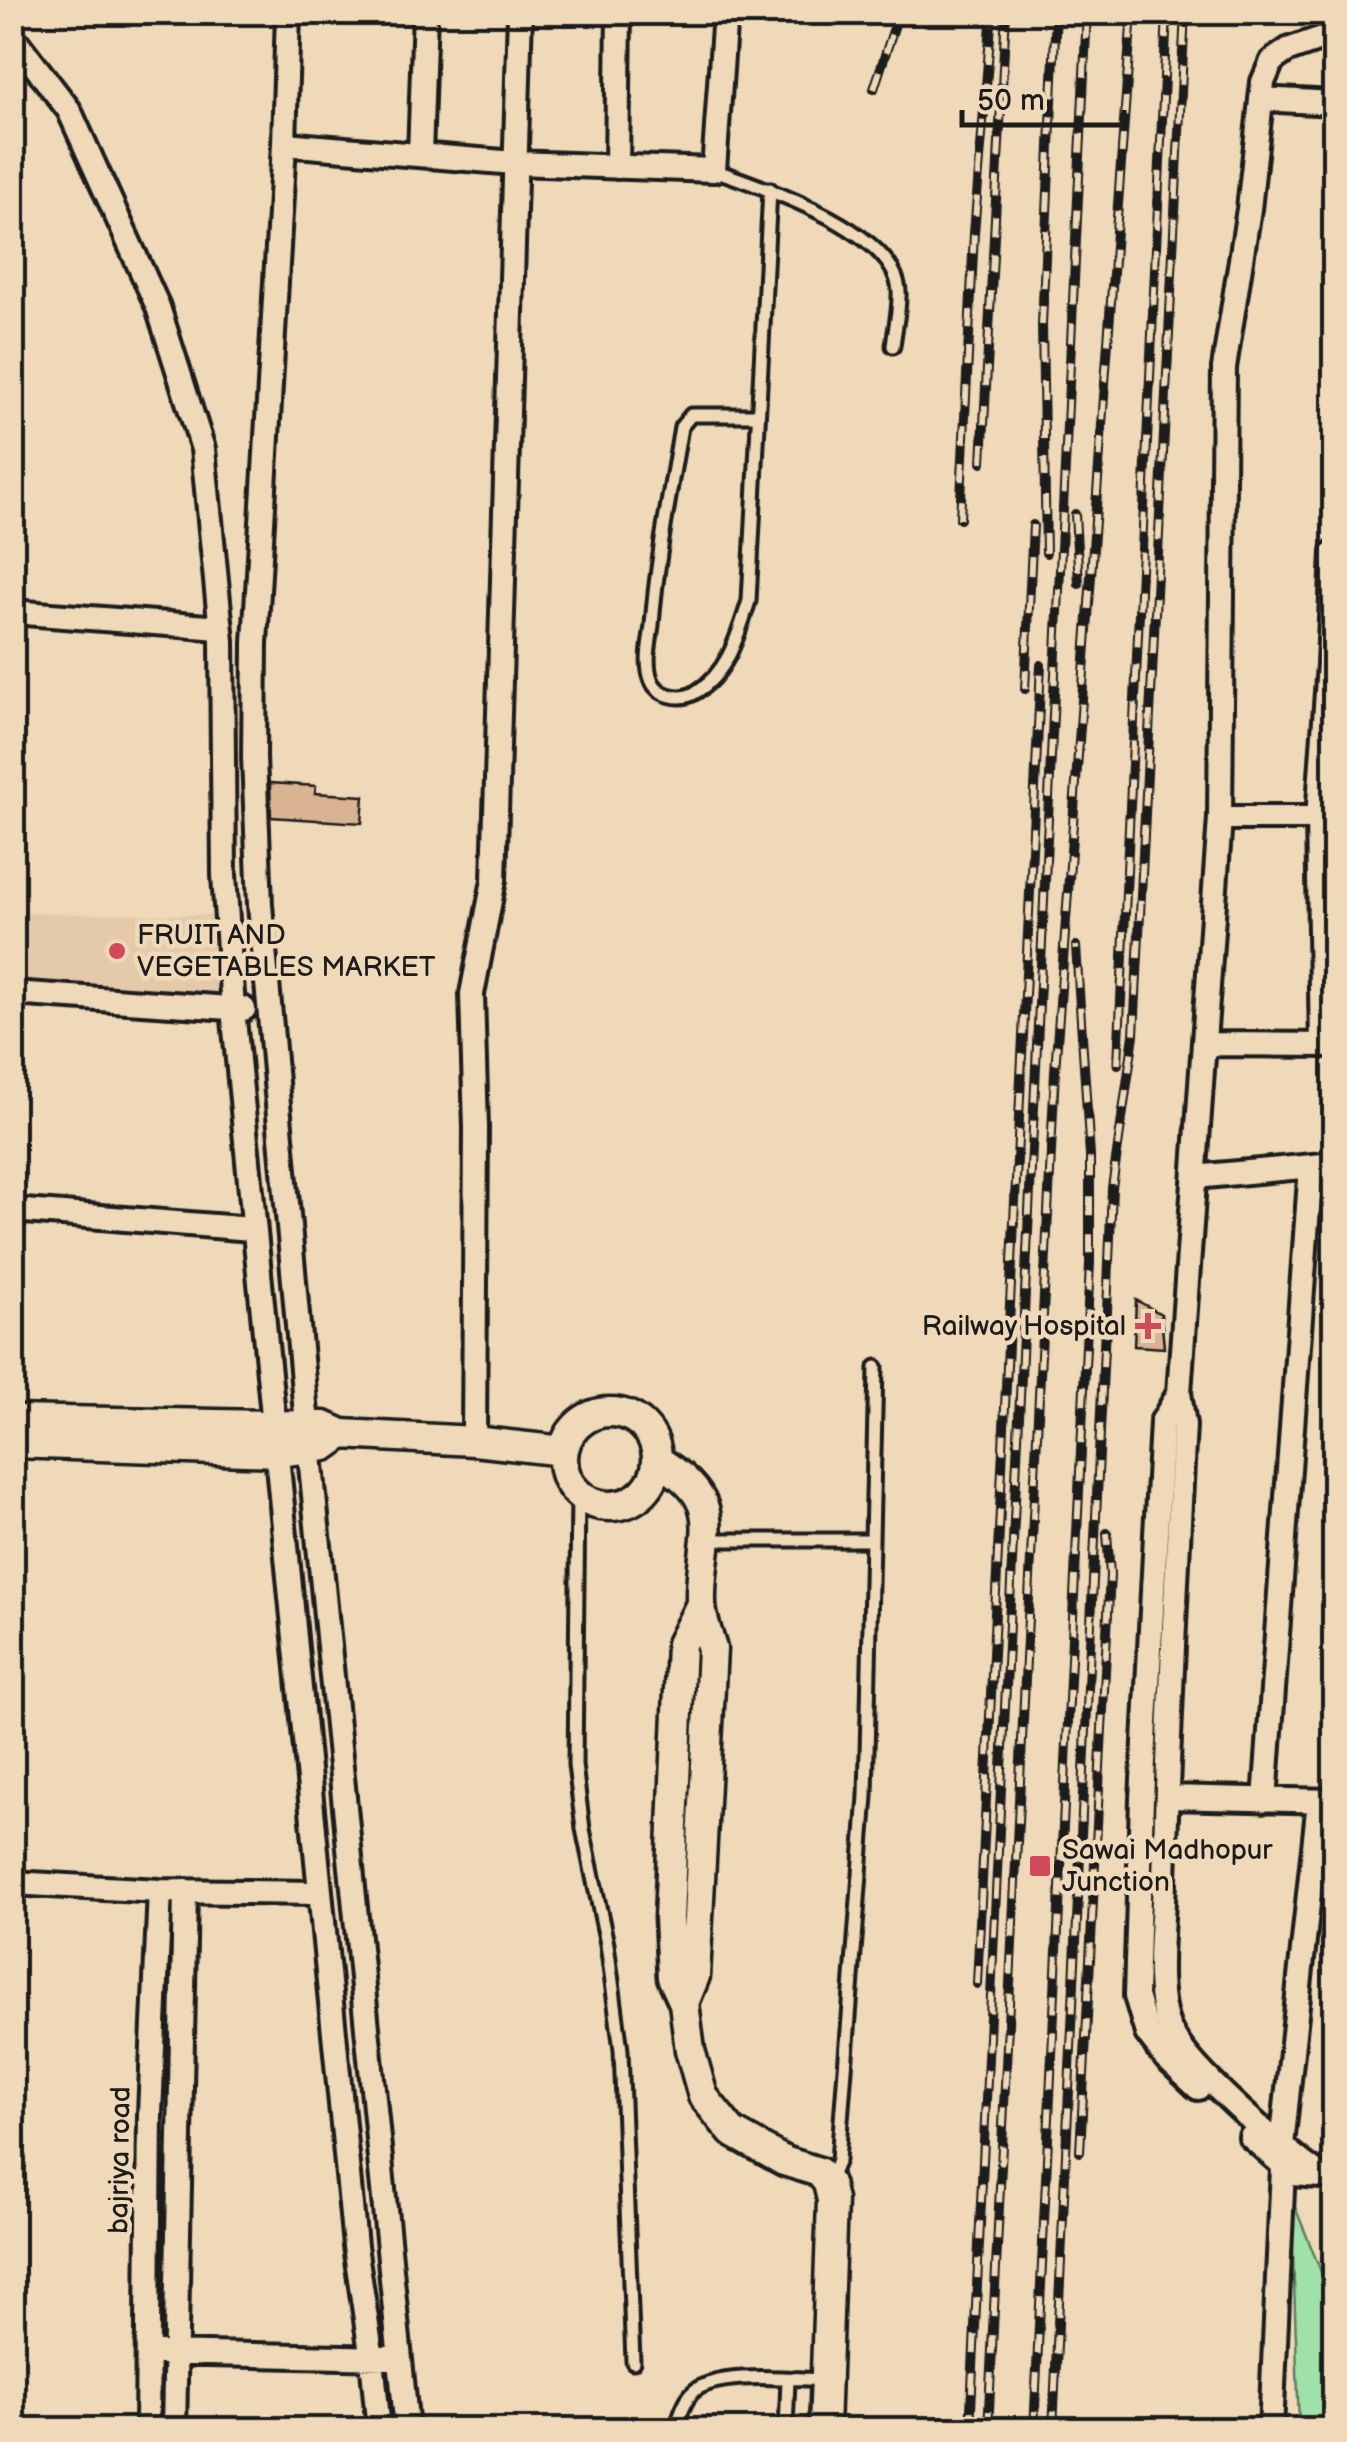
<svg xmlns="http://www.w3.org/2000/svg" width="1347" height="2442" font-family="'Balsamiq Sans',sans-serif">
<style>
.built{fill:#e4caaa}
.green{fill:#a0e0a9;stroke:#5e7e62;stroke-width:2.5}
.building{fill:#d9b392;stroke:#1c1c1c;stroke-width:2.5}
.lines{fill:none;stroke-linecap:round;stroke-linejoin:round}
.service-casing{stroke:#1c1c1c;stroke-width:19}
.minor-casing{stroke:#1c1c1c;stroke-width:30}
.tertiary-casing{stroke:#1c1c1c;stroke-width:35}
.service{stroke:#efd9b8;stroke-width:11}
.minor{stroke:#efd9b8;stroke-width:22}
.tertiary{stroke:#efd9b8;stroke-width:28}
.rail-casing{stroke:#1c1c1c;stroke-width:10}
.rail{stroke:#efd9b8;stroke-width:6;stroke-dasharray:19;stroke-linecap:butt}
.poi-dot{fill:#d1495b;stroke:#efd9b8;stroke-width:4}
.labels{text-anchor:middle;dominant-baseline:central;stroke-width:9;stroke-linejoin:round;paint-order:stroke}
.poi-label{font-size:28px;fill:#1c1c1c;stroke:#efd9b8;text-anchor:start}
.street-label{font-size:28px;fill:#1c1c1c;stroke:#efd9b8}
</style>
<rect width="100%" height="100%" fill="#efd9b8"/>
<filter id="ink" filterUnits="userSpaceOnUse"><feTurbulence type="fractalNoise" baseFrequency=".01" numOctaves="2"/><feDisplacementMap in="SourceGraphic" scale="20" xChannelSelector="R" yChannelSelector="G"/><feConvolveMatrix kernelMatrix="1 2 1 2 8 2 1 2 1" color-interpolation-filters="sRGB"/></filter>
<g filter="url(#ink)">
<!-- built -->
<path class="built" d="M13 913 227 915 213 1007 13 986Z"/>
<!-- green -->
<path class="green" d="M1291 2197 1334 2304V2425L1299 2426Z"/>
<!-- building -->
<path class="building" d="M270 783 316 786 315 793 364 796 362 823 271 817Z
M1136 1300 1161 1314 1164 1348 1134 1346Z"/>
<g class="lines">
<!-- service casing -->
<g class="service-casing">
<path id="service" d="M714 170C762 187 895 230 899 291 900 308 895 328 893 346
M756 415H691L681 427C670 493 657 559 652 625 650 642 645 663 651 679 657 696 681 702 696 692 728 673 738 635 749 601L770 189
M578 1494 575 1765 583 1829 607 1944 621 2050 633 2362
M708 1540H872L866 1796 838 2160 830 2179
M872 1540 876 1367
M677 2430C678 2418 684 2402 692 2393 714 2370 793 2379 824 2380
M786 2430 788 2379"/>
</g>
<!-- minor casing -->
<g class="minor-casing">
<path id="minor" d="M288 12 284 144 255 643 254 757 260 905 307 1425 407 2430
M12 36 69 110 158 307 203 449 222 641 224 875 233 1009 355 2246 372 2359 379 2430
M1261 99 1334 103
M284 144 515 163 714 170 725 12
M420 155 425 12
M617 167 619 12
M12 612 220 628
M1329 664 1334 552
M1220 818H1318L1329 664H1334
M1318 818 1322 1045
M12 993 244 1009
M1204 1044 1334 1045
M1195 1177 1334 1164
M12 1210 252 1229
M1179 1393 1162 1422 1142 1799 1136 1996 1147 2033 1167 2059 1198 2088
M474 1441 476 1128 472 994 494 880 520 12
M1167 1797 1334 1801
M1265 1800 1311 1166
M12 1883 160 1891 319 1893
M1251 2137 1293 2174 1334 2177
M1282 2145 1319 1801
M1319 2175C1281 2148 1191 2071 1171 2032 1152 1996 1163 1923 1164 1881 1168 1729 1176 1577 1184 1425L1179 1393 1220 818 1224 368 1249 209 1263 82 1272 61 1288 50 1334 34
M159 2353 387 2358
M147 2430 150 2113 160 1891
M174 2430 185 1891
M1271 2430 1283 2168"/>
</g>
<!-- tertiary casing -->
<g class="tertiary-casing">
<path id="tertiary" d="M563 1459a47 47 0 1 1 94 0a47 47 0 1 1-94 0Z
M12 1420 324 1426 342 1434 474 1441 563 1451
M12 1443 278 1452 325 1446 342 1434
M657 1460C732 1504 699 1534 701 1603 701 1618 708 1634 712 1649L695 1976 684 2003
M700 1606 681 1644 669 1918 672 1977 684 2003 690 2050 703 2096 732 2132 784 2161 819 2172 828 2183 832 2200 824 2430"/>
</g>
<!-- service -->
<use href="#service" class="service"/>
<!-- minor -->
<use href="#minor" class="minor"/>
<!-- tertiary -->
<use href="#tertiary" class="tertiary"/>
<!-- rail casing -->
<g class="rail-casing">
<path id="rail" d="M874 89 899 12
M982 462 1006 12
M1075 514 1079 584
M960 519 974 233 992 12
M1046 553 1042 325 1056 12
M1025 689 1033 525
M1118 1064 1167 12
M1106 1336 1112 1188 1134 1035 1185 12
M977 1984 1041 665
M1080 2152 1110 1575 1107 1533
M970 2430 1087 12
M988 2430 1055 1071 1132 12
M1034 2430 1090 1263V1156L1076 946
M1053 2430 1105 1326"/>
</g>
<!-- rail -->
<use href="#rail" class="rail"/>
</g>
</g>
<!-- markers -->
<g class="poi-dot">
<circle cx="117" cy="951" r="10"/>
<path d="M1143 1311h10v10h10v10h-10v10h-10v-10h-10v-10h10z"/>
<rect x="1028" y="1854" width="24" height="24" rx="5"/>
</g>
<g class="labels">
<!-- poi labels -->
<g class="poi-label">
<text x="137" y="935">FRUIT AND<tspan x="137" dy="32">VEGETABLES MARKET</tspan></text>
<text x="1126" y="1326" text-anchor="end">Railway Hospital</text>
<text x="1062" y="1850">Sawai Madhopur<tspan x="1062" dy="32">Junction</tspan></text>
</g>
<!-- street labels -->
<g class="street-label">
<text transform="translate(120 2160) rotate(-89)">bajriya road</text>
</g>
</g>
<!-- margin -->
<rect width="1347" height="2442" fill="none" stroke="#efd9b8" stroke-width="50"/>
<rect x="25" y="25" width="1297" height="2392" fill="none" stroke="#1c1c1c" stroke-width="4" filter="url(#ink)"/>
<!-- scale -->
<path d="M962 110v15h162v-15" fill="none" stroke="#1c1c1c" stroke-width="5"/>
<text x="977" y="110" font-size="30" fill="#1c1c1c" stroke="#efd9b8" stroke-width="8" paint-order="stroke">50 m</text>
</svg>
